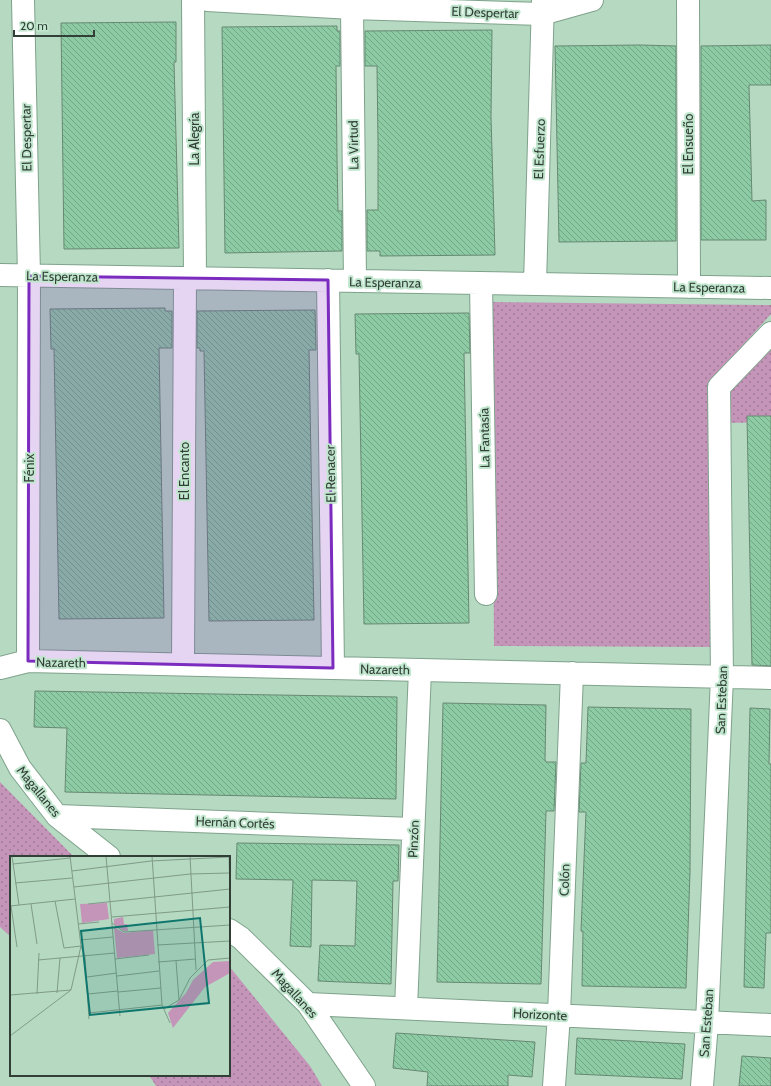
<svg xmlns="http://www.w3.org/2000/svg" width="771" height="1086" font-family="Cabin,sans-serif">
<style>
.grass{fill:url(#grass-dots)}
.building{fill:url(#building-back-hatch);stroke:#678972}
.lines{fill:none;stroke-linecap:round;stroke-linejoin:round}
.street-casing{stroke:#7fa28b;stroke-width:24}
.street{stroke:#fff;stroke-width:22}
.marked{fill:#7b2cbf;fill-opacity:0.2;stroke:#7b2cbf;stroke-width:3;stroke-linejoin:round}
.labels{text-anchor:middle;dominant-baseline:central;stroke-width:4;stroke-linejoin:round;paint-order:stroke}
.street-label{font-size:13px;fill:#313f36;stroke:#c1e6ce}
.inset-road{fill:none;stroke:#809b89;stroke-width:1}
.view{fill:#0f766e;fill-opacity:0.15;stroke:#0f766e;stroke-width:2}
.inset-edge{fill:none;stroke:#313f36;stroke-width:2}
</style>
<defs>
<pattern id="grass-dots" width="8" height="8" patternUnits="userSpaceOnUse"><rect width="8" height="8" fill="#c594b9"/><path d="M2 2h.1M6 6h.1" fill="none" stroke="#a17a97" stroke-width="1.8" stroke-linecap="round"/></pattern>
<pattern id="building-back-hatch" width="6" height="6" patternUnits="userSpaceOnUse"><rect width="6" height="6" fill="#8ccba3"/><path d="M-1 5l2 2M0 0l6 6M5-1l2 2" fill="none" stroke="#73a686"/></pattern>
</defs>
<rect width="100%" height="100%" fill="#b5d9c1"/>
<!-- grass -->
<path class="grass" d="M492 302 771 305V314L711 381 712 647 494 646Z
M771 338V422L725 423 728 386Z
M0 782 74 857H11V937L0 927Z
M229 966 310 1066 322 1086H156L149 1075H229Z"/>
<!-- building -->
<path class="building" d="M176 22V62H174L179 248 64 249 61 23Z
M337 26V31H340V66H336L337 158 338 211H342V251L225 253 222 27Z
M492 30 491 117 495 255 380 256V251H367V210H378V143L377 66H365V31Z
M640 45 676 46V241L559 242 555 46Z
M771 45V85H749L752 201 766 200V240H701V46Z
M165 308V311H172V348H159L164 618 59 619 54 349H51L50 309Z
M315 310 316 350H309L314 620 209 621 204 351H200V348H197V311Z
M469 313 470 353H464L469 623 364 624 359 354H356L355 314Z
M747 416H771V666L752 665Z
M35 691 397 697 396 799 65 792 67 728 34 727Z
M443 703 546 705 545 760 546 762H556L554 811H546L541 984 437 982Z
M588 707 691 709 690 872 686 988 582 986 583 932 581 931 586 812H579L581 763H586Z
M750 708 770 709 769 764H771V933H766L764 988 744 987Z
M237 843 399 845 398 881H393L391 984 318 981 320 945 355 946 357 881 312 880 311 947 290 946 293 880 236 879Z
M396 1033 535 1042 532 1077 508 1075V1086H427L428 1072 393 1068Z
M577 1038 685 1044 682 1079 575 1074Z
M742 1056 771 1058V1086H739Z"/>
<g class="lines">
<!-- street casing -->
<g class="street-casing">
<path id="street" d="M23 0 29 276 28 661
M193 0 195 277
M207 0 352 8 542 14 592 0
M688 0 689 287
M352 8 355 281
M0 275 771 288
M328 280 333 668
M481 283 486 594
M535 284 543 0
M183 664 185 278
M0 668 28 661 771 678
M0 730 20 768 57 816 109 857
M57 816 413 829
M229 930 241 938 308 1004 364 1086
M308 1004 771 1025
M406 1008 420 670
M554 1086 559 1015 572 673
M702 1086 707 1023 722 677 719 387 771 333"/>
</g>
<!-- street -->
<use href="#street" class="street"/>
</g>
<!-- marked area -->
<path class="marked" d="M29 276 328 280 333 668 28 661Z"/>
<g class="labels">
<!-- street labels -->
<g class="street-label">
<text transform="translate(485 12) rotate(2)">El Despertar</text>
<text transform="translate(26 138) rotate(-91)">El Despertar</text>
<text transform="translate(194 139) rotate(-90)">La Alegría</text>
<text transform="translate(688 144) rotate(-90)">El Ensueño</text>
<text transform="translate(353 145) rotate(-91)">La Virtud</text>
<text transform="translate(539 149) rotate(-88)">El Esfuerzo</text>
<text transform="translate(62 276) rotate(1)">La Esperanza</text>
<text transform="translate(385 282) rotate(1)">La Esperanza</text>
<text transform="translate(709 287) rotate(1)">La Esperanza</text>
<text transform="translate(484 438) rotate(-91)">La Fantasía</text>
<text transform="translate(29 468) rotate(-90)">Fénix</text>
<text transform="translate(184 471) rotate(-90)">El Encanto</text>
<text transform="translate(330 474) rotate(-91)">El Renacer</text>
<text transform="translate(61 662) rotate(1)">Nazareth</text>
<text transform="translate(385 669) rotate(1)">Nazareth</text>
<text transform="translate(721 700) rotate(-88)">San Esteban</text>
<text transform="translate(39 791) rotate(51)">Magallanes</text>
<text transform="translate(235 822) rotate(2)">Hernán Cortés</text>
<text transform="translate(413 839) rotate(-88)">Pinzón</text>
<text transform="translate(564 880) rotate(-88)">Colón</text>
<text transform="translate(295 993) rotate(48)">Magallanes</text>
<text transform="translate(540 1014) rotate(3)">Horizonte</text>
<text transform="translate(706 1023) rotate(-86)">San Esteban</text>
</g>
</g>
<!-- overview -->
<g transform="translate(10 856)">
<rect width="220" height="220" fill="#b5d9c1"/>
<path d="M97 47 99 63 72 67 70 48ZM113 61 114 68H117L118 75H114L104 68V63ZM104 71 114 77 143 74 145 98 107 102ZM220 105V117L195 131 163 172 158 157 176 137 183 124 203 106Z" fill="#c594b9"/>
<path class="inset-road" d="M2 0 9 49M96 0 110 160M142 0 152 149 160 167M180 0 186 114M219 0 220 37M3 8 60 2M62 15 141 5 219 1M5 27 62 22M64 31 180 18 219 17M45 45 54 92 71 90M21 48 27 88M78 48 220 33M0 50 65 43M1 50 7 91M102 61 220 51M102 67 114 76 220 69M68 68 89 66M70 84 103 81M147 89 220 85M71 90 75 100 79 163M105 103 139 99M28 104 105 97M166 105 169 144M148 106 186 103M107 120 149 115M77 121 107 117M108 136 151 132M47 137 50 102M27 138 29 97M78 138 108 135M0 139 61 134M154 153 169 144 180 122 198 104 220 102M79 157 152 149M0 180 61 134 71 90 60 0"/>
<path class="view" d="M190 62 199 147 80 159 71 75Z"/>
<rect width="220" height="220" class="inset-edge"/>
</g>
<!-- scale -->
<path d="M14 30v6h80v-6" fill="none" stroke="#313f36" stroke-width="2"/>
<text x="20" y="30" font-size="12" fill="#313f36" stroke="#c1e6ce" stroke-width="3" paint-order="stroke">20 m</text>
</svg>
